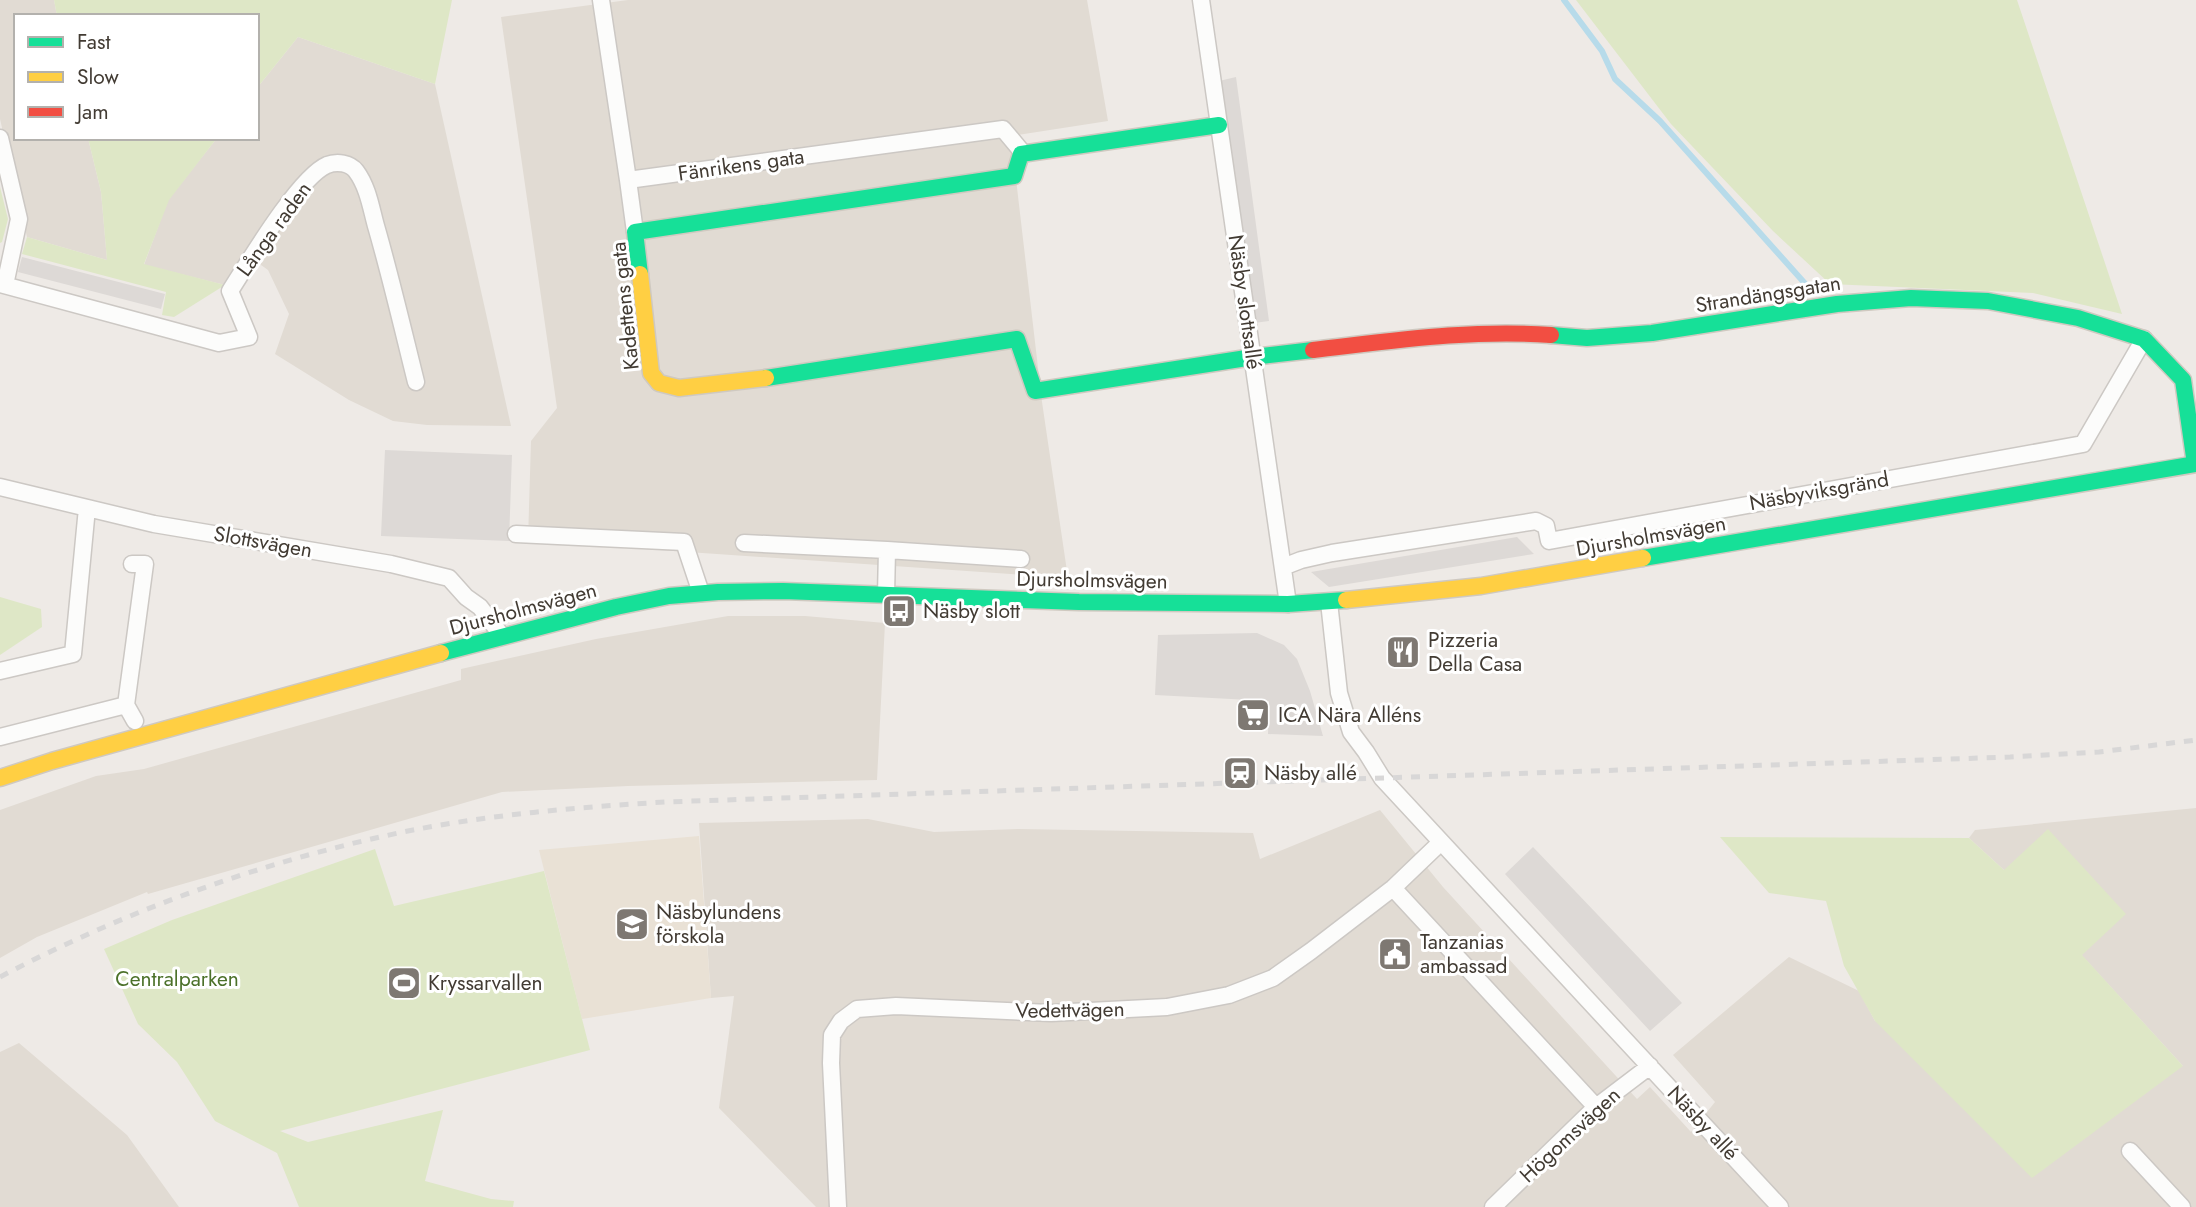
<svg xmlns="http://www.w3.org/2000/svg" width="2196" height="1207" font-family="Jost,sans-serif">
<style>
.residential{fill:#e1dbd3}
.education{fill:#e9e1d5}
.green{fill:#dee7c6}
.parking{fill:#ddd9d6}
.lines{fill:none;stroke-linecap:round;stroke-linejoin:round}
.stream{stroke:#b7dbea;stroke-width:6}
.street-casing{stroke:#ccc8c4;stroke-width:19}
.fast-casing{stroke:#cfc9c0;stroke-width:19}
.slow-casing{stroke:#cfc9c0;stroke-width:19}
.jam-casing{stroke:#cfc9c0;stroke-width:19}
.street{stroke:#fcfcfb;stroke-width:16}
.fast{stroke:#16e098;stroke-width:16}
.slow{stroke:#ffcf43;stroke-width:16}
.jam{stroke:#f24e42;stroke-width:16}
.rail{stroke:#d8d7d7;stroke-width:5;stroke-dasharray:9 9;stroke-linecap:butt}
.labels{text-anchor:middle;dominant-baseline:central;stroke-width:6;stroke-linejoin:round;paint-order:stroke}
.street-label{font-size:21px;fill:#423b33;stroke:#fff}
.poi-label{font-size:21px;fill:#423b33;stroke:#fff;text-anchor:start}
.park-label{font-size:21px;fill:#4c712a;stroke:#fff}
</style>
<rect width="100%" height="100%" fill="#eeeae6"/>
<!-- residential -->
<path class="residential" d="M0 0H54L57 16H16V138H88L101 192 107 260 27 237 0 119Z
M628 0H1087L1108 121 1011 136 1042 402 1068 578 528 541 531 441 557 408 501 17Z
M298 37 435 84 511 426 427 425 393 421 349 400 275 354 289 314 268 270 251 258 225 285 144 265 168 200 217 138H257V88Z
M728 616H805L885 623 877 780 628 786 502 792 148 894 147 892 37 937 0 958V810L96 776 144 769 461 680V669L596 639Z
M2196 808V1207H816L719 1108 734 996 711 998 699 823 868 819 934 832 1019 829 1253 833 1260 859 1380 810 1443 887 1637 1099 1650 1087 1691 1132 1715 1102 1673 1055 1789 957 1859 991 1875 1021 2183 1066 2004 870 1969 838 1975 830Z
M19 1043 127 1135 179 1207H0V1052Z"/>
<!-- education -->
<path class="education" d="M699 836 711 998 582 1019 539 850Z"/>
<!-- green -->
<path class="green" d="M54 0H452L435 84 298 37 257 88V16H57Z
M1576 0H2017L2122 314 2033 293 1830 284 1773 231 1671 124Z
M88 138H217L169 200 144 264 225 285 174 317 162 315 166 292 22 254 27 237 107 260 101 192Z
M0 187 8 219 2 242 0 243Z
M0 597 41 609 42 627 0 655Z
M2048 829 2126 914 2082 955 2183 1066 2032 1178 1875 1021 1844 966 1826 901 1769 893 1720 837 1969 838 2004 870Z
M375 849 394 906 544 871 590 1050 280 1131 308 1142 443 1110 425 1181 491 1199 514 1201 513 1207H299L277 1153 215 1121 177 1062 138 1024 104 949 172 920Z"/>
<!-- parking -->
<path class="parking" d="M1236 77 1269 321 1254 323 1219 81Z
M22 257 165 294 161 309 18 272Z
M385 450 512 455 509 541 381 536Z
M1517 537 1534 554 1329 587 1311 572Z
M1257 633 1284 645 1297 659 1310 691 1323 736 1268 734 1269 701 1155 695 1158 635Z
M1533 847 1682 1003 1650 1031 1505 874Z"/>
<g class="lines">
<!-- stream -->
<path class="stream" d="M1564 0 1602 51 1615 79 1660 121 1809 288"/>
<!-- street casing -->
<g class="street-casing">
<path id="street" d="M601 0 628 180 1003 129 1023 153
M1201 0 1288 604
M0 138 19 219 5 285
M628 180 635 232
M0 284 219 343 249 337 230 291C248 263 299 177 327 165 337 161 350 163 356 171 368 187 371 208 376 226 391 278 403 330 416 382
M0 487 154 524 391 564 449 578 466 597 480 607 502 636
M516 534 684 542 701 593
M744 543 887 550 886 595
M887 550 1021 559
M132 564H145L126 705 135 721
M1283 567 1301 560 1332 553 1536 521 1546 526 1549 541 2083 444 2144 339
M1329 602 1339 693 1351 732 1366 752 1382 778 1780 1207
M0 671 73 654 87 508
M0 737 126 705
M1393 888 1596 1107
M2130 1151 2182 1207
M838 1207 831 1063 832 1035 841 1021 857 1009 896 1006 1051 1013 1167 1007 1229 995 1273 978 1311 951 1393 888 1440 843
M1493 1207 1596 1107 1650 1066"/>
</g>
<!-- fast casing -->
<g class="fast-casing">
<path id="fast" d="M640 274 635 232 1014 176 1021 154 1219 125
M1551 335 1587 338 1652 333 1837 304 1911 298 1988 301 2078 318 2144 339 2183 380 2195 464
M766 378 1017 339 1035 391 1253 357 1313 350
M1643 558 2196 464
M441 653 616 607 669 596 718 592 783 591 1079 602 1288 604 1346 600"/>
</g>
<!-- slow casing -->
<g class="slow-casing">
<path id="slow" d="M640 274 651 373 659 383 679 388 766 378
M1346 600 1481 586 1643 558
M0 778 52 761 441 653"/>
</g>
<!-- jam casing -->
<g class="jam-casing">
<path id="jam" d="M1313 350C1392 341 1471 329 1551 335"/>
</g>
<!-- street -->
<use href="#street" class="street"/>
<!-- fast -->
<use href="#fast" class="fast"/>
<!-- slow -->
<use href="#slow" class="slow"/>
<!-- jam -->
<use href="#jam" class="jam"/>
<!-- rail -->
<path class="rail" d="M0 977C129 909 269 859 413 830 496 814 581 807 665 802L2010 757 2099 752 2196 740"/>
</g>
<!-- icons -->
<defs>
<g id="bus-square" transform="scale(1.75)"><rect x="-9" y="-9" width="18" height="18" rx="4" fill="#7e7872" stroke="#fff"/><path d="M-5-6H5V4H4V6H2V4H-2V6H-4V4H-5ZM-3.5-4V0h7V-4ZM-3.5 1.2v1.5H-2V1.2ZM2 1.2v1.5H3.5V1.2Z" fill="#fff"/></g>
<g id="restaurant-square" transform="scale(1.75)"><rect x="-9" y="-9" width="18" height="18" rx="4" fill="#7e7872" stroke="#fff"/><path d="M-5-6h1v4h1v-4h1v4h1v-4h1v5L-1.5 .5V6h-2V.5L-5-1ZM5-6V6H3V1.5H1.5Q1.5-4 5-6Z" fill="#fff"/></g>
<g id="supermarket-square" transform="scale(1.75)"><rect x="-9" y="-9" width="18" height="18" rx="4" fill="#7e7872" stroke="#fff"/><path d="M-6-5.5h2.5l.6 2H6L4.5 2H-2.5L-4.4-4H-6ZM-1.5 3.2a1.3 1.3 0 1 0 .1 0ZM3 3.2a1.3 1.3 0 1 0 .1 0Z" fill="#fff"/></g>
<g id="station-square" transform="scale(1.75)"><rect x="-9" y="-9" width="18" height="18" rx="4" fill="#7e7872" stroke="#fff"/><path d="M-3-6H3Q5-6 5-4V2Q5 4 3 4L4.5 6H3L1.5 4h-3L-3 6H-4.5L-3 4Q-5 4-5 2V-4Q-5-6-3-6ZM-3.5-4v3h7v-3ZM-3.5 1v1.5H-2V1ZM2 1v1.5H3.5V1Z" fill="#fff"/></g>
<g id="school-square" transform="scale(1.75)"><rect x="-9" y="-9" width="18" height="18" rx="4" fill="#7e7872" stroke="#fff"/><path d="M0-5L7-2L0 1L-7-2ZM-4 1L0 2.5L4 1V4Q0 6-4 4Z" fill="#fff"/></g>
<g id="civic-square" transform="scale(1.75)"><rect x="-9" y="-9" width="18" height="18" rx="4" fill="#7e7872" stroke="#fff"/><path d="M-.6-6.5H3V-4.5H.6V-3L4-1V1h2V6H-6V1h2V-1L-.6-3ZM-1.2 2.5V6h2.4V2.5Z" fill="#fff"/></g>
<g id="stadium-square" transform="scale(1.75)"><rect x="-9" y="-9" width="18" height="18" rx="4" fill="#7e7872" stroke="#fff"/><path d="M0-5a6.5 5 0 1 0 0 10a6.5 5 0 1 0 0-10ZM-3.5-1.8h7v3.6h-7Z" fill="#fff"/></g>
</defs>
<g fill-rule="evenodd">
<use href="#bus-square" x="899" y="611"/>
<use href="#restaurant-square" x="1403" y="652"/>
<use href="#supermarket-square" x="1253" y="715"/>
<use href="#station-square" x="1240" y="773"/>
<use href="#school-square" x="632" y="924"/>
<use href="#civic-square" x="1395" y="954"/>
<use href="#stadium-square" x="404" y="983"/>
</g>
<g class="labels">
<!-- street labels -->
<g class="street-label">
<text transform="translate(741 165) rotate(-8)">Fänrikens gata</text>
<text transform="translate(274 229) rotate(-54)">Långa raden</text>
<text transform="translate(1768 294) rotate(-9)">Strandängsgatan</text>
<text transform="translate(1245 302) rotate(82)">Näsby slottsallé</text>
<text transform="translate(625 306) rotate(-96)">Kadettens gata</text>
<text transform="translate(1819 491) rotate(-10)">Näsbyviksgränd</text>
<text transform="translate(1651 536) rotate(-10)">Djursholmsvägen</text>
<text transform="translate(263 542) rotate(10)">Slottsvägen</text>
<text transform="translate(1092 580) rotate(1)">Djursholmsvägen</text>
<text transform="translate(523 609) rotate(-15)">Djursholmsvägen</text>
<text transform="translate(1070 1010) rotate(-1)">Vedettvägen</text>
<text transform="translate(1703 1123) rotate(47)">Näsby allé</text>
<text transform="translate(1570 1135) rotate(-43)">Högomsvägen</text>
</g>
<!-- poi labels -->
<g class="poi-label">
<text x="923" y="611">Näsby slott</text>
<text x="1428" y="640">Pizzeria<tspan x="1428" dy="24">Della Casa</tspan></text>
<text x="1278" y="715">ICA Nära Alléns</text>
<text x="1264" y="773">Näsby allé</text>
<text x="656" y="912">Näsbylundens<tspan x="656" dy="24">förskola</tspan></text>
<text x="1420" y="942">Tanzanias<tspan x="1420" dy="24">ambassad</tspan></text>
<text x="428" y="983">Kryssarvallen</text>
</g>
<!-- park labels -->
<g class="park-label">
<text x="177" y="979">Centralparken</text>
</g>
</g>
<!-- legend -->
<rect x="14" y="14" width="245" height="126" fill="#ffffff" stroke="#b3b1ad" stroke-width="2"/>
<rect x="28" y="37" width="35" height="10" fill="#16e098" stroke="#b3b1ad" stroke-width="2"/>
<text x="77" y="49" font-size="21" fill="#423b33">Fast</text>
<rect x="28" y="72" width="35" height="10" fill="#ffcf43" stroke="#b3b1ad" stroke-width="2"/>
<text x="77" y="84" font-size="21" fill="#423b33">Slow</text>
<rect x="28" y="107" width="35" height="10" fill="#f24e42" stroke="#b3b1ad" stroke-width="2"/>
<text x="77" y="119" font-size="21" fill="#423b33">Jam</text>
</svg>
